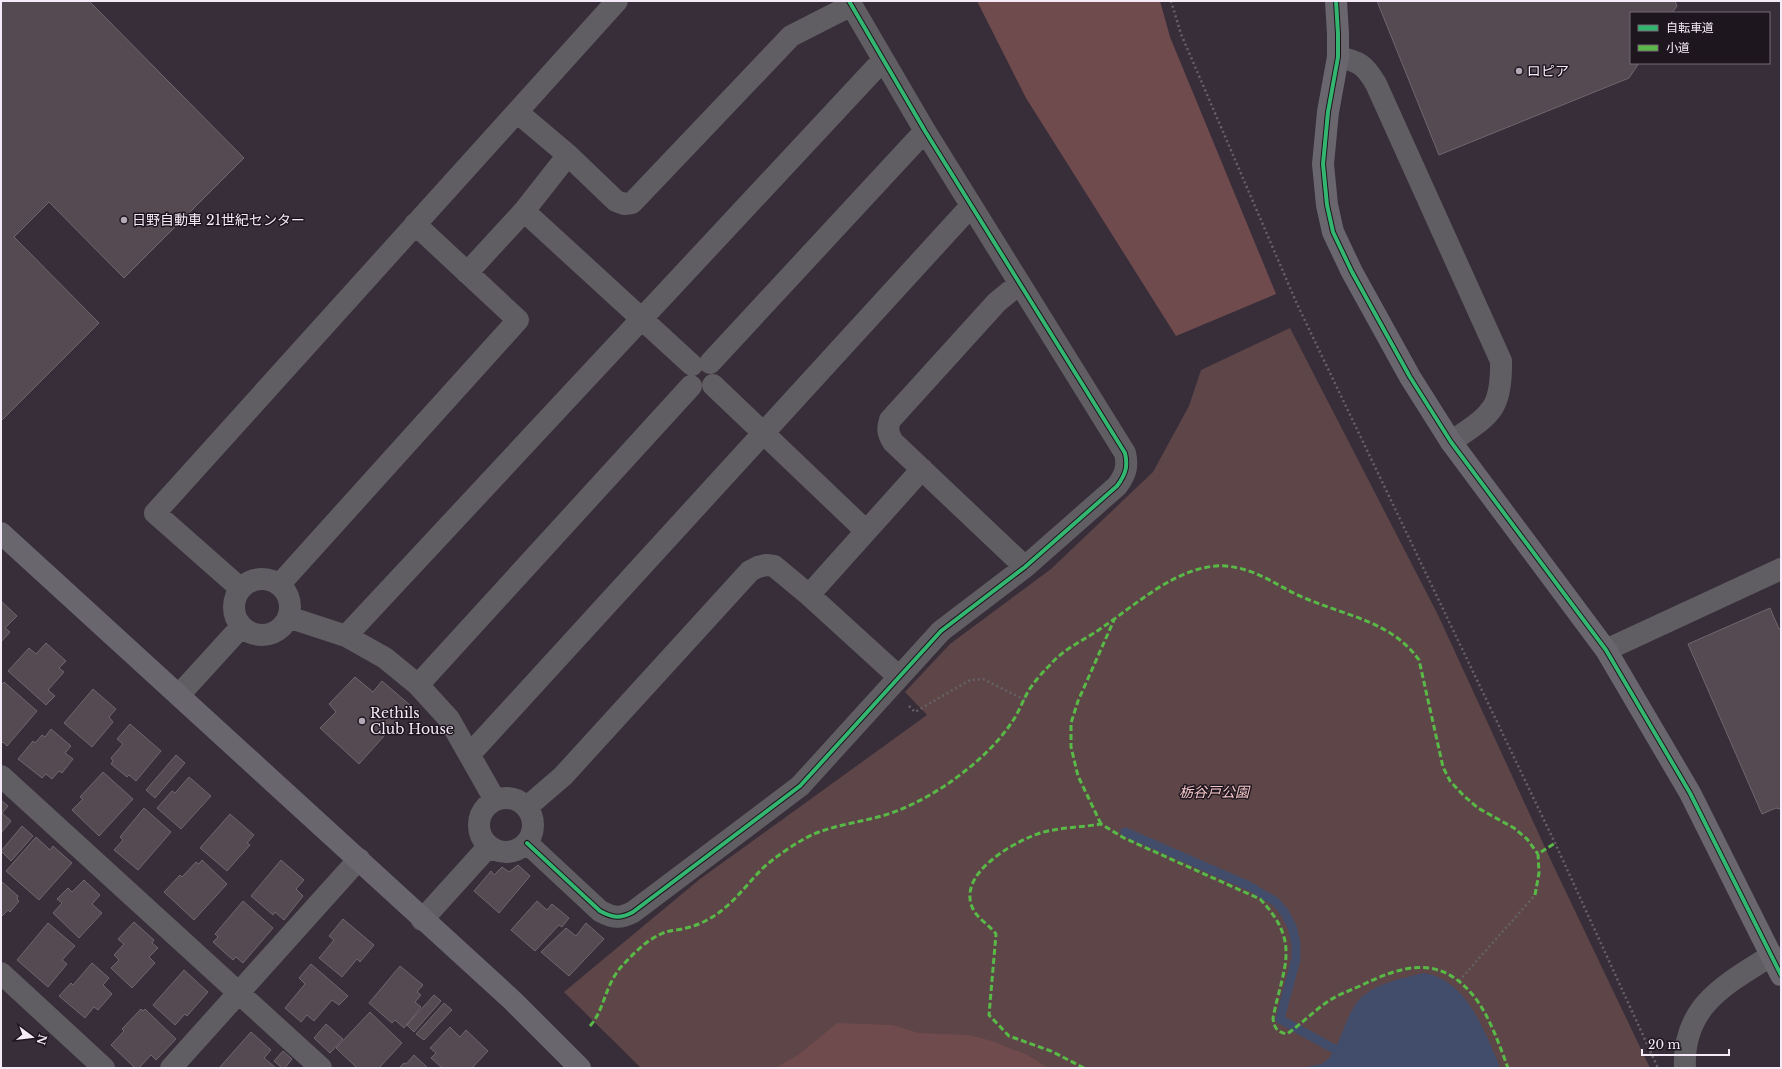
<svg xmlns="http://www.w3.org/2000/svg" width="1782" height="1069" font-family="'Libre Baskerville','Noto Sans JP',serif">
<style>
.green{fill:#5e4547}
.forest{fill:#6f4b4d}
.water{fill:#414d6a}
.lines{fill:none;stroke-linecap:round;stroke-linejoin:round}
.stream{stroke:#414d6a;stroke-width:9}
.building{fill:#554952;stroke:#70666e}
.path{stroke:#656267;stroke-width:2.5;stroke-dasharray:2 3;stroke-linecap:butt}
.street{stroke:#605e63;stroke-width:22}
.secondary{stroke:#69676d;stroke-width:22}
.quiet{stroke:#58b947;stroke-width:3;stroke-dasharray:6 3;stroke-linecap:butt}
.cycleway-casing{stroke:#1e161f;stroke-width:6}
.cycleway{stroke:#33b770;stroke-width:4}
.poi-dot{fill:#b3a8b5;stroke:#1e161f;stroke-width:1.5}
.labels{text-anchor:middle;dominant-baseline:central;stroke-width:3;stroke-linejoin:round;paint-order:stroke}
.poi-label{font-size:14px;fill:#f5eaf7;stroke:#1e161f;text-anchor:start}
.park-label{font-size:14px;font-style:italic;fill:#f6c8c9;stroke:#1e161f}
</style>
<rect width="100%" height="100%" fill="#382e3a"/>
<!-- green -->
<path class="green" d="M1290 328 1438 615 1554 867 1650 1068H641L564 992 700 879 927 715 905 692 950 644 1051 569 1153 472 1189 406 1201 370Z"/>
<!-- forest -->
<path class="forest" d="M977 1H1160L1170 37 1276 294 1176 336 1026 98Z
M837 1023 892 1025 919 1033 969 1035 992 1041 1027 1055 1049 1068H775L798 1055Z"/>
<!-- water -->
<path class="water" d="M1424 973C1458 979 1475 1010 1488 1039 1492 1049 1497 1058 1500 1068H1297C1305 1067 1314 1066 1321 1064 1340 1057 1344 1010 1364 995 1381 982 1403 978 1424 973Z"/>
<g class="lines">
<!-- stream -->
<path class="stream" d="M1125 832 1249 886 1276 902 1285 913 1292 927 1296 943V959L1280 1019 1336 1050"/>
</g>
<!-- building -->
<path class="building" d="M1 1H89L244 158 124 278 49 202 14 237 99 323 1 421Z
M1377 1H1675L1677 6 1672 13H1631V63H1639L1629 78 1439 155Z
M1 601 17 616 5 628 10 632 1 642Z
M1770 608 1779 629 1781 628V809L1776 808 1762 814 1688 644Z
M46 643 66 661 59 668 64 672 48 690 55 696 46 705 8 671 29 648 36 654Z
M355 677 373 692 382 681 411 706 359 764 320 728 336 712 329 704Z
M4 682 37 711 7 746 3 742 1 744V685Z
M93 689 116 709 109 717 113 722 92 747 64 723Z
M130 724 161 751 136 781 129 775 127 777 111 764 113 761 111 758 123 744 117 739Z
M51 729 71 746 65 753 73 759 62 773 59 771 52 779 46 774 42 778 18 759 33 741 35 743 42 735 45 737Z
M176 755 185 763 155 798 146 790Z
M103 772 133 799 99 836 72 810 83 799 80 797Z
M189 777 211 796 181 829 157 808 172 791 175 793Z
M1 800 8 806 2 813 11 821 1 833Z
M144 808 171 832 138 870 114 850 123 840 120 837Z
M230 814 254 835 247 843 250 845 227 871 200 848Z
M22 826 33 836 11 861 1 851Z
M36 837 50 850 53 846 72 863 39 900 6 871Z
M202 860 227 884 194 920 164 892 180 875 182 877 196 862 199 864Z
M281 860 304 880 296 889 303 896 284 920 275 912 273 915 251 896Z
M518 865 530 876 499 913 474 891 491 871 494 875 502 867 509 872Z
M84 880 100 895 92 904 102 913 79 938 53 913 62 903 57 899 68 888 72 892Z
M1 881 18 896 17 899 19 901 10 912 8 910 1 917Z
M243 901 273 928 243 963 236 957 233 960 213 942 218 937 215 934Z
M537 901 547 910 552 904 569 918 562 927 559 925 535 951 511 930Z
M343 919 374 945 360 962 357 959 342 977 319 958 334 940 329 936Z
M134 922 154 940 152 943 158 948 149 957 155 963 132 988 111 968 119 960 114 955 124 944 118 939Z
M48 923 75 946 62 960 67 964 48 987 17 960Z
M586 923 604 939 569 976 541 952 566 928 576 936Z
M92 963 109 978 103 985 112 994 98 1010 94 1007 85 1018 59 996 71 983 73 985Z
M311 964 348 996 339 1005 332 1000 314 1021 307 1015 301 1022 285 1008 305 984 299 978Z
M400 966 423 985 417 992 421 995 415 1002 421 1007 404 1028 395 1020 392 1023 369 1003Z
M184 970 208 992 187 1016 185 1014 175 1025 153 1005Z
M434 995 441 1001 414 1032 407 1025Z
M444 1003 452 1010 424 1040 416 1034Z
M141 1009 143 1011 145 1009 176 1039 156 1060 151 1055 139 1068H135L111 1045 124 1031 122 1029Z
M370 1012 402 1043 379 1068H357L336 1048Z
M326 1024 343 1039 330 1053 314 1038Z
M450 1027 460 1037 466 1030 488 1051 472 1068H442L431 1058 436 1053 430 1048Z
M251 1032 271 1050 264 1058 276 1068H219Z
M283 1051 292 1059 285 1068H282L274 1061Z
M414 1055 428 1068H399L404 1063 406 1064Z"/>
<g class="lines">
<!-- path -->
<path class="path" d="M1171 1 1181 34 1297 304 1555 843 1658 1068
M909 706 915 712 970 680 983 679 1025 700
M1459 981 1535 895"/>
<!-- street -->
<path class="street" d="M1338 57C1359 61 1365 65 1376 84L1501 361C1502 412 1489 415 1451 442
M517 112 568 155 616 201 624 204 632 203 791 36 850 6
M524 211 692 365
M467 273 524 211 568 155
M1019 284 997 302 890 420C887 429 888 434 893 442L1025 567
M710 363 925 131
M713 385 866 531
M234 607a28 28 0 1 1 56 0a28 28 0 1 1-56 0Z
M279 585 518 320 415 224
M240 588 155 513 617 1
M809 595 922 469
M288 617 346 636 385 658 418 685 449 719 495 800
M346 636 883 60
M1606 650 1781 569
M418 685 691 386
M179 695 241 627
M470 754 971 206
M1 776 321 1068
M479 825a27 27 0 1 1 54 0a27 27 0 1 1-54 0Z
M527 807 563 776 750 571 758 567 766 565 774 566 809 595 899 677
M527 843 600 911C613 918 620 919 633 912L800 786 941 631 1025 567 1117 486C1126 474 1128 466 1125 453L925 131 849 1
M422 920 489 846
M1 973 104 1068
M171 1068 359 859
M1685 1068C1682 1006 1726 984 1772 955"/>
<!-- secondary -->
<path class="secondary" d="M1336 1 1338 34V57L1328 112 1323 164 1327 205 1333 232 1352 272 1410 377 1451 442 1606 650 1690 793 1781 975
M1 533 513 1001 580 1068"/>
<!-- quiet -->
<path class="quiet" d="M1101 824 1078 776 1071 747V723L1078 701 1114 620
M1535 895 1539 873 1538 854 1555 843
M590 1026C605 1009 604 987 621 967 633 954 648 938 666 932 672 930 680 930 686 928 696 926 706 921 714 916 734 903 746 885 762 869 773 858 800 840 814 834 833 826 854 823 874 818 900 812 927 798 949 783 973 766 996 746 1012 722 1019 712 1023 700 1029 690 1034 682 1042 673 1049 666 1064 648 1085 640 1103 627 1138 603 1181 563 1226 566 1259 569 1279 588 1307 599 1347 616 1392 622 1419 660L1443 767 1450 781 1464 796 1478 808 1514 828 1527 839 1538 854
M1084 1068 1051 1051 1009 1036 989 1015 996 934C988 923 975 918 971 904 962 873 1008 846 1032 836 1053 827 1079 828 1101 824L1124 838 1260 899C1302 943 1283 967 1273 1018 1274 1028 1277 1032 1287 1034 1301 1024 1313 1012 1327 1002 1337 995 1349 991 1360 986 1401 966 1438 954 1472 994 1489 1014 1499 1044 1508 1068"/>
<!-- cycleway casing -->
<g class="cycleway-casing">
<path id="cycleway" d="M1336 1 1338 34V57L1328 112 1323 164 1327 205 1333 232 1352 272 1410 377 1451 442 1606 650 1690 793 1781 975
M527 843 600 911C613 918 620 919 633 912L800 786 941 631 1025 567 1117 486C1126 474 1128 466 1125 453L925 131 849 1"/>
</g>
<!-- cycleway -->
<use href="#cycleway" class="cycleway"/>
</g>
<!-- markers -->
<g class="poi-dot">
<circle cx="1519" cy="71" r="4"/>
<circle cx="124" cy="220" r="4"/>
<circle cx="362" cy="721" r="4"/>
</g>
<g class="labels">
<!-- poi labels -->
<g class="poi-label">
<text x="1527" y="71">ロピア</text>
<text x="132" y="220">日野自動車 21世紀センター</text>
<text x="370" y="713">Rethils<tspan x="370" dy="16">Club House</tspan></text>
</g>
<!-- park labels -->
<g class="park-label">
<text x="1214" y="792">栃谷戸公園</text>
</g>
</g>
<!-- border -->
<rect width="1782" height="1069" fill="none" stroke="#f5eaf7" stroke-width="4"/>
<!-- legend -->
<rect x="1630" y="12" width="140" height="52" fill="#1e161f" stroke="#746b75"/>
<rect x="1638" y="25" width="20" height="6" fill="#33b770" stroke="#746b75"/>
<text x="1666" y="32" font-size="12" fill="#f5eaf7">自転車道</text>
<rect x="1638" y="45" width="20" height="6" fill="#58b947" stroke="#746b75"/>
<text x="1666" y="52" font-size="12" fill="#f5eaf7">小道</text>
<!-- north arrow -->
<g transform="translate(32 1037) rotate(105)" stroke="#1e161f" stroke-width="3" paint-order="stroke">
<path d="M0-3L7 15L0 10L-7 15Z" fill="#f5eaf7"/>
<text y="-6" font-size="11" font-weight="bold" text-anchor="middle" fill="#f5eaf7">N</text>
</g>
<!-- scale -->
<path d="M1642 1049v6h87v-6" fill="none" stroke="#f5eaf7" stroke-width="2"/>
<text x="1648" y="1049" font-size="12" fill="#f5eaf7" stroke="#1e161f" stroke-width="3" paint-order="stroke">20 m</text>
</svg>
